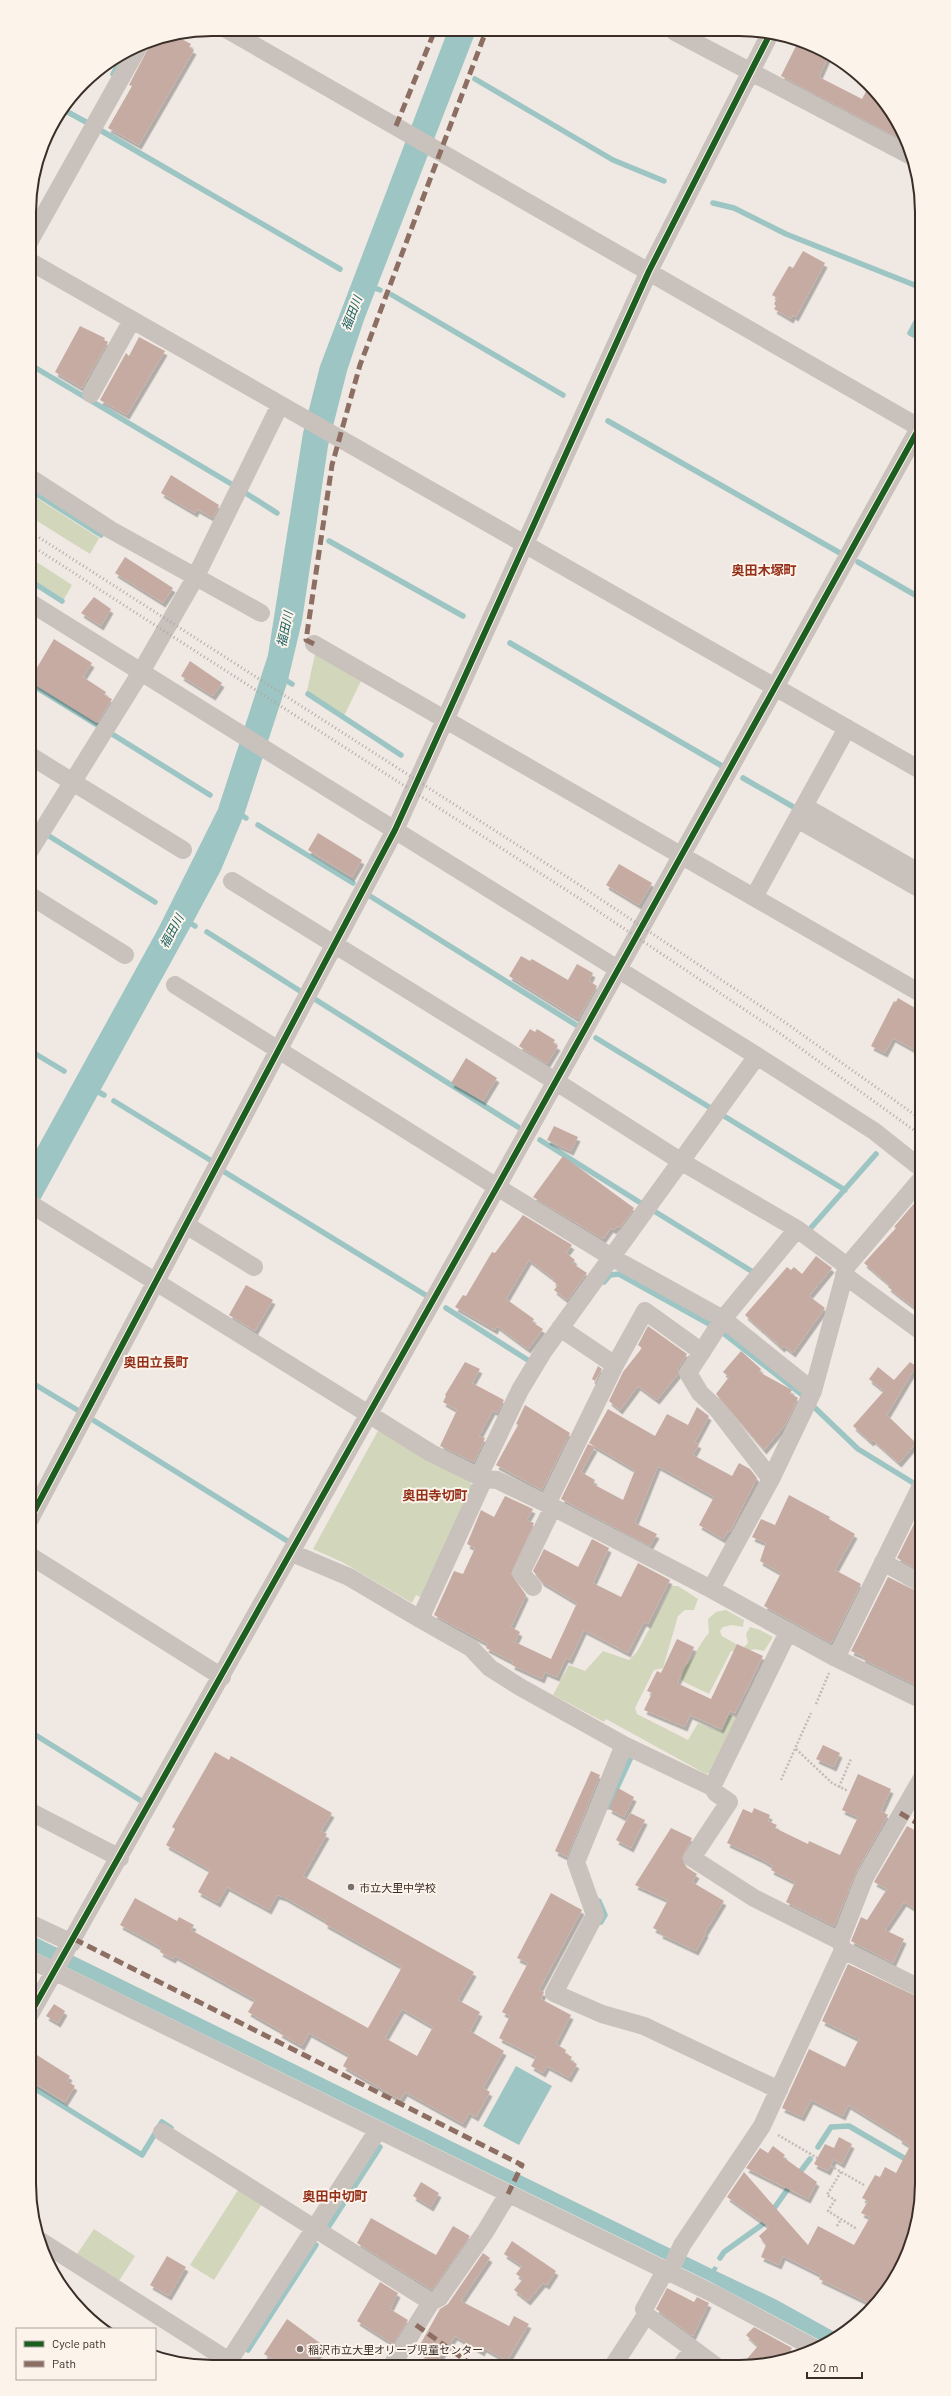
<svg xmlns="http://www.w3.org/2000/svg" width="951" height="2396" font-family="Barlow,'Noto Sans JP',sans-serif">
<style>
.green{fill:#d2d6bb}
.water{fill:#9dc5c3}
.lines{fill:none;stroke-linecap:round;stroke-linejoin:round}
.stream{stroke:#9dc5c3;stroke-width:5.5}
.building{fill:#c6aba3;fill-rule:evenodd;filter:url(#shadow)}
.path{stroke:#c2bab4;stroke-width:2.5;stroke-dasharray:2 2;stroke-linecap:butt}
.minor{stroke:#c9c1bc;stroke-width:18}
.rail{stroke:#b1aaa6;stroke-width:3;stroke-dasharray:1 3;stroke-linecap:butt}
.quiet{stroke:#8d6e63;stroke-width:5;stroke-dasharray:10 5;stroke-linecap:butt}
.cycleway-casing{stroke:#fcf3eb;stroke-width:8}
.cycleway{stroke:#1b5e20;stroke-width:6}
.poi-dot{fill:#7a6f6a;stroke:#fcf3eb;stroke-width:1.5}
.labels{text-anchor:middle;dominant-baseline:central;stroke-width:4;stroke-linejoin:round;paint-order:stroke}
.poi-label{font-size:11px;fill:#3b2e29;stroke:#fcf3eb;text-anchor:start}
.water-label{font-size:12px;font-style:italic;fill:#196162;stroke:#fcf3eb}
.quarter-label{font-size:13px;font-weight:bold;fill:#942f18;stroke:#fcf3eb}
.rim{fill:none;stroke:#3b2e29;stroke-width:2}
</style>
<defs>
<filter id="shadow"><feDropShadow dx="2.5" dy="4.5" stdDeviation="0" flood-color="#0004"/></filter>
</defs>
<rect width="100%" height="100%" fill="#f0e9e3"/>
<!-- green -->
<path class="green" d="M29 493 99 538 90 554 29 516Z
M29 557 72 585 64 599 29 577Z
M315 654 362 679 344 716 307 691Z
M379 1429 468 1479 474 1488 422 1598 416 1595 412 1603 342 1562 313 1549Z
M672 1586H678L698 1599 694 1610H685L678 1616 663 1668 654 1670 635 1708 637 1714 688 1740 698 1723 722 1732 729 1715 738 1717 712 1772 706 1774 606 1719 604 1722 553 1695 569 1665 585 1671 603 1651 629 1660 637 1652Z
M726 1610 744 1620 743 1627 732 1625 723 1627 720 1631 722 1636 743 1648 748 1643 746 1634 750 1627 760 1630 773 1637 764 1651C755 1649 751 1647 746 1655L731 1651 709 1694 684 1682 681 1679 683 1668C694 1661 699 1643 709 1633L708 1619 716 1612Z
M240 2187 263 2202 214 2280 190 2265Z
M94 2229 135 2256 119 2281 77 2254Z"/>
<!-- water -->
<path class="water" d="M448 30 476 31 364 320 347 371 328 446 302 621 288 680 244 815 221 870 192 924 29 1220V1163L158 929 218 809 268 655 303 433 320 366Z
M29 1934 712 2269 714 2266 718 2268 716 2271 777 2300 840 2335 827 2344 709 2281 29 1949Z
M516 2066 552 2086 519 2145 483 2126Z"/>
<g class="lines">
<!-- stream -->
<path class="stream" d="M663 32 672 36
M113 74 124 54
M475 79 613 160 664 181
M64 110 86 122
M100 130 340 269
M713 203 734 208 786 234 922 288
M369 286 380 290
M392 295 563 395
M922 339 910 333 922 311
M29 364 233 485
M608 421 840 553
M29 489 101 535
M244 492 277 513
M329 541 463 616
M858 562 922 599
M29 580 62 601
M510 643 722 766
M282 678 292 684
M29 683 97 725
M308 694 401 755
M112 734 210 795
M743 778 797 809
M238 813 246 818
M29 824 35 828
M258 825 353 883
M49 836 155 902
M370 896 576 1025
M185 920 195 926
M207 932 300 991
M313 998 518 1127
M596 1038 714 1110
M29 1050 64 1071
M93 1089 104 1095
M114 1101 210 1160
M724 1116 845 1190
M540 1140 644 1205
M223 1171 427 1296
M654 1211 753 1272
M809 1230 876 1154
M604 1282 610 1275 619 1274 711 1325
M446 1308 531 1362 532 1359
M722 1332 805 1397
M29 1381 79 1411
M813 1406 858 1449 915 1484
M93 1420 289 1542
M29 1731 143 1802
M608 1807 632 1755
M599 1901 605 1915 601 1922
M29 2085 142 2155 162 2122 171 2128
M818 2147 831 2127 849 2126 909 2161
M797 2176 810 2159
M327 2229 380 2147
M720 2258 724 2252 763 2224 792 2183
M248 2350 316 2245"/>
</g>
<!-- building -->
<path class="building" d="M176 36 191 44 189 47 194 50 139 145 108 128 132 86 129 85 152 41Z
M798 42 828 57 819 77 862 99 869 86 897 120 906 142 781 76Z
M803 251 825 263 796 317 793 315 791 319 774 309 776 306 774 304 777 298 772 295 789 266 793 268Z
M80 326 105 338 104 340 108 342 82 388 55 372Z
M139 337 165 351 127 415 100 400 126 353 129 356Z
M171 475 219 505 213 518 197 509 195 513 161 493Z
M125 557 173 588 163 603 115 573Z
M94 597 111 609 101 626 81 613Z
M54 639 92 663 83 677 106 692 104 695 112 699 97 723 29 681Z
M190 661 222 683 213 696 181 676Z
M318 833 362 860 352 877 308 850Z
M619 864 652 883 639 905 606 885Z
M521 956 530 961 532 959 568 980 577 964 593 973 589 981 597 986 578 1019 509 976Z
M898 998 922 1012V1054L893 1038 885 1053 871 1046 894 1001 896 1002Z
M530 1029 535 1032 537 1029 555 1040 553 1043 558 1046 547 1064 519 1046Z
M466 1058 497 1078 483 1101 451 1083Z
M554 1126 578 1137 571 1151 547 1140Z
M563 1156 634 1208 620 1228 617 1226 614 1230 611 1228 603 1239 533 1197Z
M922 1194V1313L898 1295 888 1287 890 1285 864 1263 896 1228 894 1227Z
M523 1215 572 1245 566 1253 575 1260 572 1263 587 1273 567 1300 554 1290 558 1285 553 1281 554 1279 529 1260 506 1299 534 1319 532 1322 543 1329 528 1349 497 1326 495 1330 455 1307 463 1295 466 1296 492 1252 495 1253Z
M816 1256 832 1268 809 1296 825 1308 793 1353 784 1346 782 1348 745 1315 787 1267 791 1270 794 1267 802 1274Z
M246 1285 273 1300 255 1331 229 1315Z
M648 1326 687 1354 679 1367 678 1374 657 1400 638 1386 620 1410 609 1401 623 1372 642 1348 638 1345Z
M741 1351 761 1369 759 1372 792 1390 790 1393 798 1398 785 1425 764 1450 716 1394 729 1377 723 1372Z
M465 1362 480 1369 472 1383 504 1400 497 1413 493 1410 479 1436 485 1438 474 1462 440 1446 457 1410 443 1402 446 1396 445 1395Z
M910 1362 916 1366 887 1415 916 1443 899 1463 873 1440 871 1442 853 1426 884 1391 869 1379 878 1367 894 1380Z
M598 1366 602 1369 595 1381 592 1379Z
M525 1405 570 1433 542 1490 496 1465 518 1425 516 1424Z
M697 1407 709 1416 695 1442 699 1444 693 1455 732 1476 739 1463 750 1469 757 1478 730 1532 728 1531 723 1539 699 1525 714 1497 658 1466 635 1523 657 1534 650 1546 561 1499 588 1444 595 1447 581 1472 595 1480 593 1484 623 1500 635 1470 589 1443 608 1409 655 1436 667 1414 688 1425Z
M789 1495 830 1517 829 1519 855 1534 835 1570 861 1584 831 1643 764 1606 781 1573 760 1561 766 1543 752 1537 761 1519 775 1525Z
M505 1496 533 1509 527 1520 534 1523 511 1574 526 1595 511 1627 520 1632 515 1642 551 1659 577 1603 542 1582 533 1571 544 1549 578 1567 592 1539 609 1548 593 1583 621 1597 638 1563 670 1580 648 1624 644 1622 628 1653 584 1630 570 1660 566 1658 557 1677 545 1672 542 1679 512 1665 513 1662 486 1648 488 1644 434 1615 454 1571 463 1574 475 1548 467 1544 481 1510 494 1517Z
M922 1508V1572L897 1558Z
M888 1577 922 1594V1688L862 1659 863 1656 851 1651Z
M677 1639 694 1647 678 1681 679 1684 711 1699 737 1644 763 1656 735 1713 730 1711 721 1729 690 1715 685 1727 644 1710 652 1693 647 1691 657 1671 661 1673Z
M823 1745 840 1753 834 1767 816 1759Z
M215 1752 229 1760 231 1756 332 1813 321 1831 327 1834 303 1876 474 1972 458 2000 480 2012 470 2031 504 2051 483 2088 490 2092 476 2117 469 2113 463 2124 405 2092 400 2100 343 2066 349 2055 309 2033 302 2046 279 2033 281 2031 248 2012 255 2000 175 1956 173 1959 160 1952 162 1948 120 1925 135 1898 177 1921 179 1917 194 1925 191 1930 368 2028 391 1987 402 1967 325 1924 326 1921 284 1897 277 1895 269 1910 227 1887 218 1903 198 1892 210 1870 166 1845 175 1829 172 1827ZM402 2009 433 2027 417 2056 385 2038Z
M591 1771 600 1775 567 1857 555 1851Z
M858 1774 891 1789 881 1811 888 1815 856 1872 834 1926 786 1902 795 1882 771 1870 773 1866 761 1859 727 1843 743 1809 752 1813 754 1808 770 1815 768 1821 777 1825 775 1828 808 1844 809 1841 840 1855 858 1817 842 1810Z
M618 1788 634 1797 624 1817 609 1809Z
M630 1813 645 1820 631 1848 616 1840Z
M907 1826 922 1834V1913L904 1902 885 1930 904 1939 893 1963 851 1941 861 1917 867 1920 887 1889 874 1882Z
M671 1828 692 1838 682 1858 686 1867 697 1874 692 1882 724 1901 705 1932 706 1933 696 1951 660 1934 661 1932 653 1928 668 1900 635 1885Z
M551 1893 582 1910 539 1990 544 1992 541 1999 571 2015 556 2044 566 2050 565 2053 572 2057 570 2060 577 2064 569 2078 547 2066 543 2073 531 2066 536 2057 499 2038 510 2016 502 2012 528 1963 517 1958Z
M848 1964 922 1999V2104L914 2116 922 2121V2196L908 2254 900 2268 894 2265 873 2305 819 2279 821 2275 783 2256 779 2265 761 2257 766 2245 759 2236 769 2227 727 2197 744 2172 808 2245 818 2226 854 2245 870 2217 861 2213 868 2201 862 2198 875 2175 880 2177 885 2167 896 2173 910 2146 899 2139 900 2137 848 2105 843 2116 811 2100 802 2117 782 2108 809 2049 845 2067 859 2039 822 2021Z
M54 2004 65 2011 58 2023 46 2016Z
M29 2050 70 2076 67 2081 75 2086 65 2102 29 2080Z
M839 2137 852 2144 842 2164 834 2159 828 2171 814 2164 825 2144 834 2148Z
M773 2146 785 2155 783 2157 817 2182 808 2199 746 2168 760 2148 768 2153Z
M421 2182 439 2193 431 2207 413 2196Z
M371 2218 436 2255 453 2226 470 2236 432 2290 357 2243Z
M512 2241 556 2271 547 2285 543 2283 528 2301 514 2290 523 2279 516 2274 522 2266 504 2254Z
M483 2253 490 2258 461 2301 509 2326 514 2316 529 2324 507 2361 484 2348 482 2352 455 2336 435 2364 421 2355 427 2347 421 2343 440 2309 448 2304Z
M167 2256 186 2267 169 2296 150 2285Z
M380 2282 398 2293 390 2309 408 2320 393 2344 357 2321Z
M667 2288 694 2302 697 2297 709 2303 693 2336 656 2309Z
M287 2319 324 2346 312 2364H280L264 2354Z
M754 2327 792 2348 784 2360 774 2353 765 2364 740 2367 758 2346 746 2335Z"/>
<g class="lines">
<!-- path -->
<path class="path" d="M816 1704 829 1673
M796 1749 832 1783 848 1791
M781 1780 811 1713
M839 1787 851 1759
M778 2135 819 2159
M831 2166 864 2185
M841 2172 827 2195 835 2200 828 2211 857 2229
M837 2226 841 2219"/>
<!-- minor -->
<path class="minor" d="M226 29 922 429
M675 32 913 157
M29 242 140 44
M29 261 922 771
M91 394 132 320
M29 477 111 530 261 613
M29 602 757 1056 874 1131 922 1169
M314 644 922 994
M29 755 183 850
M804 806 922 874
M797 819 922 890
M29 852 141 672 195 578 280 405
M232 881 555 1081 682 1162 797 1229 847 1266 813 1391
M29 895 125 955
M754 897 847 728
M175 985 497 1187 613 1258 723 1319 813 1391 771 1479 711 1589
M29 1203 431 1453 484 1479 497 1480 547 1504 711 1589 836 1658 922 1700
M186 1225 254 1267
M847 1266 922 1178
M844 1275 922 1332
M560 1328 615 1365 645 1311 702 1352
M479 1476 520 1390 543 1352 757 1056
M484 1479 420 1619 471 1648 490 1668 520 1687 624 1745 576 1862 595 1915 554 1993 602 2014 644 2026 779 2090
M771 1479 717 1409 700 1393 688 1373 723 1319 797 1229
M547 1504 615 1365
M29 1521 395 830 649 271 771 32
M292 1553 349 1577 420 1619
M29 1555 222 1677
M883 1562 922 1584
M533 1587 521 1573 553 1507
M836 1658 922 1484
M624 1745 712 1787 716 1793 729 1802 692 1858 754 1898 840 1941
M712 1787 788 1632
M29 1811 120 1858
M29 1923 72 1943
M29 1959 714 2294 816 2349
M922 1989 843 1950 840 1941 865 1877 922 1778
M29 2016 497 1187 922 423
M162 2132 431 2302 392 2365
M39 2240 234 2364
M665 2271 644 2309 646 2315 693 2349 680 2367
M669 2273 682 2245 762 2126 843 1950
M431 2302 439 2298 485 2232 508 2194
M693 2349 717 2367
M227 2364 378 2130
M613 2366 646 2315"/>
<!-- rail -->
<path class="rail" d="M29 531 575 882 786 1023 922 1120
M29 544 574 895 778 1032 922 1136"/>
<!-- quiet -->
<path class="quiet" d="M396 126 435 30
M314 644 306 640 332 465 360 365 486 31
M900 1813 922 1826
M74 1939 522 2165 508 2194
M416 2325 472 2365"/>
<!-- cycleway casing -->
<g class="cycleway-casing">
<path id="cycleway" d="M29 1521 395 830 649 271 771 32
M29 2016 497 1187 922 423"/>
</g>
<!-- cycleway -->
<use href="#cycleway" class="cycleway"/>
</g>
<!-- markers -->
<g class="poi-dot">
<circle cx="351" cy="1887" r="4"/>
<circle cx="300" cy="2349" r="4"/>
</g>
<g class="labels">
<!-- poi labels -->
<g class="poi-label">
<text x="359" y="1887">市立大里中学校</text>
<text x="308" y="2349">稲沢市立大里オリーブ児童センター</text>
</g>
<!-- water labels -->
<g class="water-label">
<text transform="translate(351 313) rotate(-69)">福田川</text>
<text transform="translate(284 629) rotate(-78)">福田川</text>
<text transform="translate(171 931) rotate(-62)">福田川</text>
</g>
<!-- quarter labels -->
<g class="quarter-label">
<text x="764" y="570">奥田木塚町</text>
<text x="156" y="1362">奥田立長町</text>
<text x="435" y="1495">奥田寺切町</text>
<text x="335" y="2196">奥田中切町</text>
</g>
</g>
<!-- crop -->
<path d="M0 0H951V2396H0ZM212 36H739A176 176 0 0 1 915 212V2184A176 176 0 0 1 739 2360H212A176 176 0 0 1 36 2184V212A176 176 0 0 1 212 36Z" fill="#fcf3eb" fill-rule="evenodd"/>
<path class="rim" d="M212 36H739A176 176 0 0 1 915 212V2184A176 176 0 0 1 739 2360H212A176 176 0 0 1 36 2184V212A176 176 0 0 1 212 36Z"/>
<!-- legend -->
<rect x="16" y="2328" width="140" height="52" fill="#fcf3eb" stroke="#afa49d"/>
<rect x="24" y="2341" width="20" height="6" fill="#1b5e20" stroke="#afa49d"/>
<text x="52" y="2348" font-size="12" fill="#3b2e29">Cycle path</text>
<rect x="24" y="2361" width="20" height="6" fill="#8d6e63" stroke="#afa49d"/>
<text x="52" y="2368" font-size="12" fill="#3b2e29">Path</text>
<!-- scale -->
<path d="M807 2372v6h55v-6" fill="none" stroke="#3b2e29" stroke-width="2"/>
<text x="813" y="2372" font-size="12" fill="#3b2e29" stroke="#fcf3eb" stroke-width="3" paint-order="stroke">20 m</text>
</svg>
